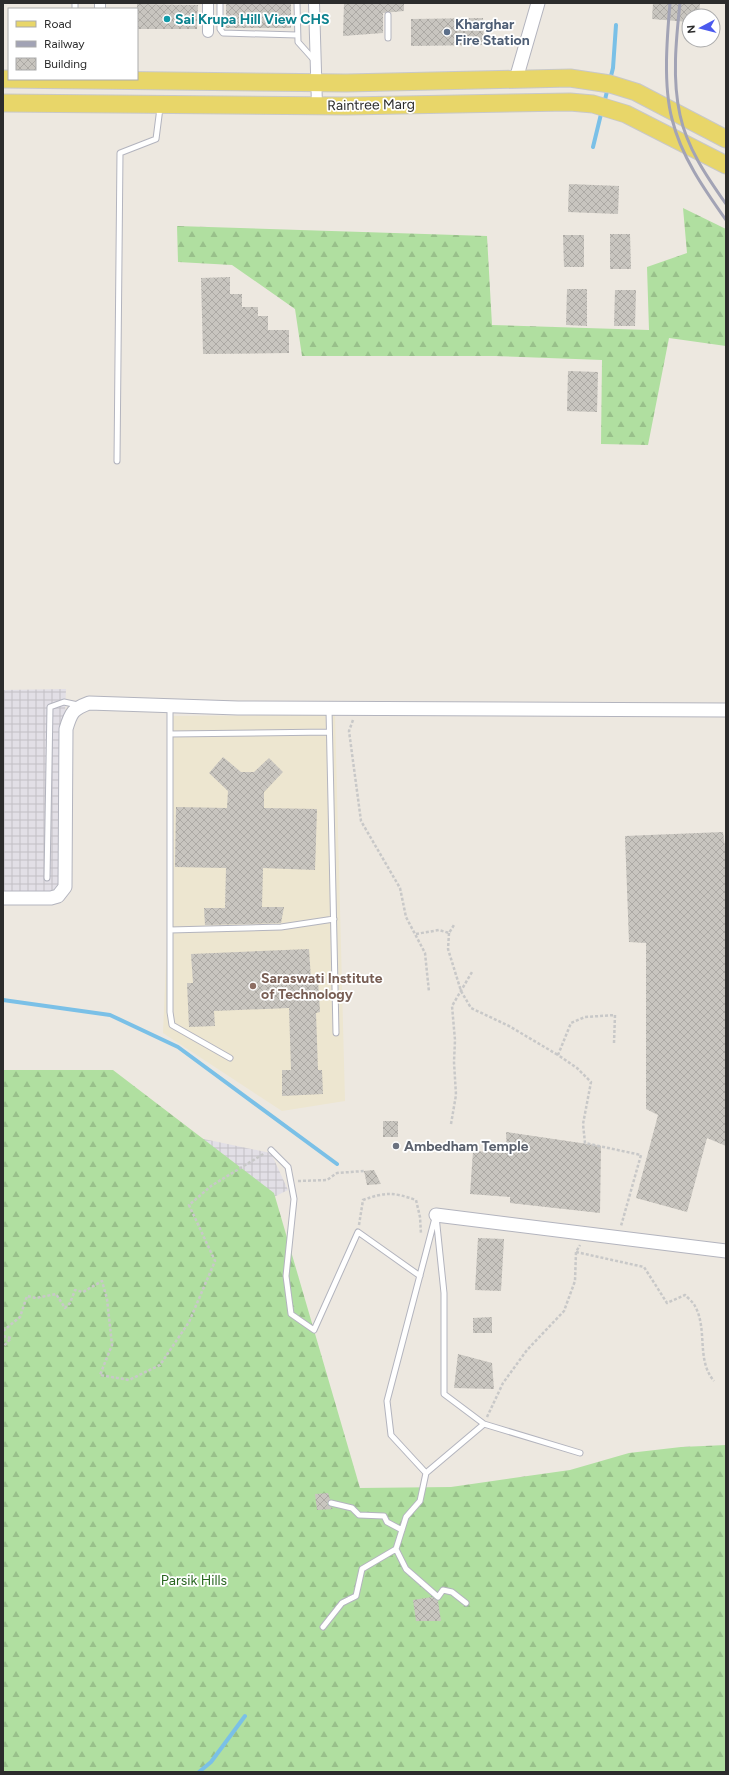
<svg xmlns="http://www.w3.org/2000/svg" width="729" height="1775" font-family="Figtree,sans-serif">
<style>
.industrial{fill:url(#industrial-grid)}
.education{fill:#ede6d0}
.forest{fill:url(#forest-firs)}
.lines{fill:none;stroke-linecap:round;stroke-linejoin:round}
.stream{stroke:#7ac0e7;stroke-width:4}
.building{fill:url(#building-cross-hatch)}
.service-casing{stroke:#b3b4be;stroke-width:7}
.minor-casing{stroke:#b3b4be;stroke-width:12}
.tertiary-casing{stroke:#b3b4be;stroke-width:15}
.primary-casing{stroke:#c8c8c8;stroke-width:19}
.path{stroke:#c8c8c8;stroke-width:2.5;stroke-dasharray:3 2;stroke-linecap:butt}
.service{stroke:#fff;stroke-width:5}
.minor{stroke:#fff;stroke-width:10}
.tertiary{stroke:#fff;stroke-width:13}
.primary{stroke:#e8d669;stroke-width:17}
.rail{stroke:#a2a3b5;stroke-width:3}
.culture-dot{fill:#0f9aa8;stroke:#fff;stroke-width:1.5}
.service-dot{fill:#5c6f8a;stroke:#fff;stroke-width:1.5}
.education-dot{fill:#8d6e63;stroke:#fff;stroke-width:1.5}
.worship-dot{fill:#6b7280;stroke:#fff;stroke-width:1.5}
.labels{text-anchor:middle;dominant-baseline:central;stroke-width:3.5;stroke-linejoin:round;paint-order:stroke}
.culture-label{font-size:14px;font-weight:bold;fill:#0d838f;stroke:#fff;text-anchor:start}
.service-label{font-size:14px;font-weight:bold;fill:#4e5e75;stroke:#fff;text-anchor:start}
.street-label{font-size:14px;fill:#2c2c2c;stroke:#fff}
.education-label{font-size:14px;font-weight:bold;fill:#785e54;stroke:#fff;text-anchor:start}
.worship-label{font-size:14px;font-weight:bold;fill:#5b616d;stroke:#fff;text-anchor:start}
.park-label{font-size:14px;fill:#286620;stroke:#fff}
</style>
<defs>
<pattern id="industrial-grid" width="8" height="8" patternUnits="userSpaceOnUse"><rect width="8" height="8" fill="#e2dfe6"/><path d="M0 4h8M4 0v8" fill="none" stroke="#c2c0c5"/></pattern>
<pattern id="forest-firs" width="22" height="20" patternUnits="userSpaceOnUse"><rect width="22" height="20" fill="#b0dfa0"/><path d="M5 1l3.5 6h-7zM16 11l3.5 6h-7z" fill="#98c08a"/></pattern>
<pattern id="building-cross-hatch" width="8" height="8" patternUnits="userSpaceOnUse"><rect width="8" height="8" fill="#c8c5bf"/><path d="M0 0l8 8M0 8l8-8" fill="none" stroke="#aca9a4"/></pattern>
</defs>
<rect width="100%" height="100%" fill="#ede8e0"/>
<!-- industrial -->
<path class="industrial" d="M66 689 58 896 3 895V690Z
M199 1138 271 1153 288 1190 237 1215Z"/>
<!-- education -->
<path class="education" d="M335 715 345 1101 282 1111 163 1033 167 938V716Z"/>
<!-- forest -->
<path class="forest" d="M683 208 726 229V346L669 338 648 445 601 444 602 360 495 356H302L295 309 232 265 178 262 177 226 487 236 492 325 649 330 647 267 687 253Z
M3 1070H113L274 1193 360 1488 451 1487 570 1470 629 1453 681 1447 726 1445V1772H3Z"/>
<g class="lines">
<!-- stream -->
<path class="stream" d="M610 80 613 68 616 25
M604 104 608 87
M593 147 602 110
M3 1000 110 1015 178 1047 337 1164
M199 1772 211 1762 245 1716"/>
</g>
<!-- building -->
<path class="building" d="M226 3H291V28H226Z
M344 3H404V11L383 13V33L343 36Z
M653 3H700L699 16H689V22L652 19Z
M137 4 198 5 197 29H137Z
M483 18 484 45 411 46V19Z
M569 184 619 186 618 214 568 212Z
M610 234H630L631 269H610Z
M563 235H584V267H564Z
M230 277V294H242V307H258V316H268V330H289V353L203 354 201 278Z
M567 289H587V326L566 325Z
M615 290H636L635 326H614Z
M568 371 598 372 597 412 567 411Z
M223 757 241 772H254L269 758 283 772 264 792V808L317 809 315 870 263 868 262 907H284L281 923 205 925 204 908H225L226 868 175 867 176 807 227 808 228 791 209 773Z
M723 832 726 854V1146L707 1138 687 1212 636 1198 658 1115 646 1109V943L629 942 625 836Z
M309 949 311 979H318L320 1012 316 1013 318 1070H322L323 1094 282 1096V1070H291L289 1008 214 1011 215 1026 189 1027 187 983H193L191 954Z
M383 1121H398V1137H383Z
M506 1132 601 1146 600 1213 510 1203V1197L470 1194 473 1151 507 1153Z
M374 1170 381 1184 367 1185 364 1171Z
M478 1238 504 1239 501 1291 475 1290Z
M492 1317V1333H473V1318Z
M458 1354 492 1363 494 1389 454 1388Z
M328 1493 330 1499 327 1504 333 1509 317 1510 315 1494Z
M432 1597 438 1601 441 1621H416L413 1600Z"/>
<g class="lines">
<!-- service casing -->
<g class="service-casing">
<path id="service" d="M220 3V29L223 33 297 35
M297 3 298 42 315 61
M75 9V3
M388 38V15
M117 461 120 153 156 139 160 108
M170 707V1012L172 1025 230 1058
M329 710 336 1033
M170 734 329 732
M47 878 50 707 64 702 78 705
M170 930 281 927 334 919
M271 1150 288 1167 294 1199 286 1276 291 1314 314 1330 358 1232 420 1276
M436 1216 444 1293V1394L484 1424 426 1473 420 1501 406 1517 396 1549 406 1569 438 1597 443 1590 452 1592 466 1603
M484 1424 580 1453
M426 1473 391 1435 387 1401 435 1218
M331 1503 352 1508 359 1515 384 1516 387 1522 402 1530
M323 1627 342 1603 356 1596 362 1569 396 1549"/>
</g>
<!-- minor casing -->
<g class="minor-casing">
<path id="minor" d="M208 3V32
M314 3 317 106
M100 9V3"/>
</g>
<!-- tertiary casing -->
<g class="tertiary-casing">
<path id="tertiary" d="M516 79 538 3
M3 898H51L58 896 65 887 66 729C71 712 73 709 89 703L238 708 726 710
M436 1215 726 1251"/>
</g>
<!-- primary casing -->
<g class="primary-casing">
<path id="primary" d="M3 79 346 83 570 78 610 84 636 92 726 139
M3 103 347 106 570 102 593 104 626 114 726 165"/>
</g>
<!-- path -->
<path class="path" d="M353 720 349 731 361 821 400 888 406 917 425 953 429 992
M449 933 448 949 461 991 471 1008 509 1026 558 1055
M416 934 439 930 449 933 454 925
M614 1043 615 1015 585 1017 571 1023 558 1055 577 1068 591 1082 583 1124 585 1143 641 1155 621 1226
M451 1124 456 1095 454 1062 455 1040 452 1006 472 972
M298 1181 327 1180 337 1173 364 1171
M359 1225 363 1200C385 1192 393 1192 416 1200L420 1217 421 1234
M576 1252 644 1267 667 1303 685 1295C688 1298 693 1302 695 1306 708 1330 696 1360 714 1381
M3 1331 20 1317 27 1296 36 1298 56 1294 65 1308 70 1303 75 1290 83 1292 102 1281 107 1299 112 1345 100 1375 129 1380 160 1365 189 1322 215 1261 189 1205 211 1186 265 1153
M3 1336 11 1338 3 1347
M487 1417 503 1383 527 1350 564 1311 575 1281 576 1252 580 1245"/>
<!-- service -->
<use href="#service" class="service"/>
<!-- minor -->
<use href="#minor" class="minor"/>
<!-- tertiary -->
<use href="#tertiary" class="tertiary"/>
<!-- primary -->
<use href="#primary" class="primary"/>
<!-- rail -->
<path class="rail" d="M670 3C667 38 663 85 672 119 681 156 704 189 726 220
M680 3C676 40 672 79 680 115 687 148 707 177 726 204"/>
</g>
<!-- markers -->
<circle class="culture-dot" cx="167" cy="19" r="4"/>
<circle class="service-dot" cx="447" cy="32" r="4"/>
<circle class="education-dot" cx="253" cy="986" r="4"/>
<circle class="worship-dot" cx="396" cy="1146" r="4"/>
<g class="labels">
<!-- culture labels -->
<g class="culture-label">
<text x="175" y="19">Sai Krupa Hill View CHS</text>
</g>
<!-- service labels -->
<g class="service-label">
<text x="455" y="24">Kharghar<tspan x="455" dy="16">Fire Station</tspan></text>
</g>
<!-- street labels -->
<g class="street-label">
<text transform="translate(371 105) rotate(-1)">Raintree Marg</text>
</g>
<!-- education labels -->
<g class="education-label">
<text x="261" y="978">Saraswati Institute<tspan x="261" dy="16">of Technology</tspan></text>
</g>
<!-- worship labels -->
<g class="worship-label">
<text x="404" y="1146">Ambedham Temple</text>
</g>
<!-- park labels -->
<g class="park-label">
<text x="194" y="1580">Parsik Hills</text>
</g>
</g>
<!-- border -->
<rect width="729" height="1775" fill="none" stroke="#2c2c2c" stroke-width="8"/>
<!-- legend -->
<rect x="8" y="8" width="130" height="72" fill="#ffffff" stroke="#ababab"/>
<rect x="16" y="21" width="20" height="6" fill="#e8d669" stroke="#ababab"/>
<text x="44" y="28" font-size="12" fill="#2c2c2c">Road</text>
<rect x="16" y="41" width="20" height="6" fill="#a2a3b5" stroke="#ababab"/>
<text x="44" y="48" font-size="12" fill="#2c2c2c">Railway</text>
<rect x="16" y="58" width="20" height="12" fill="url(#building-cross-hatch)" stroke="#ababab"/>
<text x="44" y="68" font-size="12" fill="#2c2c2c">Building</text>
<!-- north arrow -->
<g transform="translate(701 28) rotate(263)"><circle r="19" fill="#ffffff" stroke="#ababab"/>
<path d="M0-3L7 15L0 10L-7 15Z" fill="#4b5aee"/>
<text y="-6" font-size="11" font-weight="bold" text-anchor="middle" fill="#2c2c2c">N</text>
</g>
</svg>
